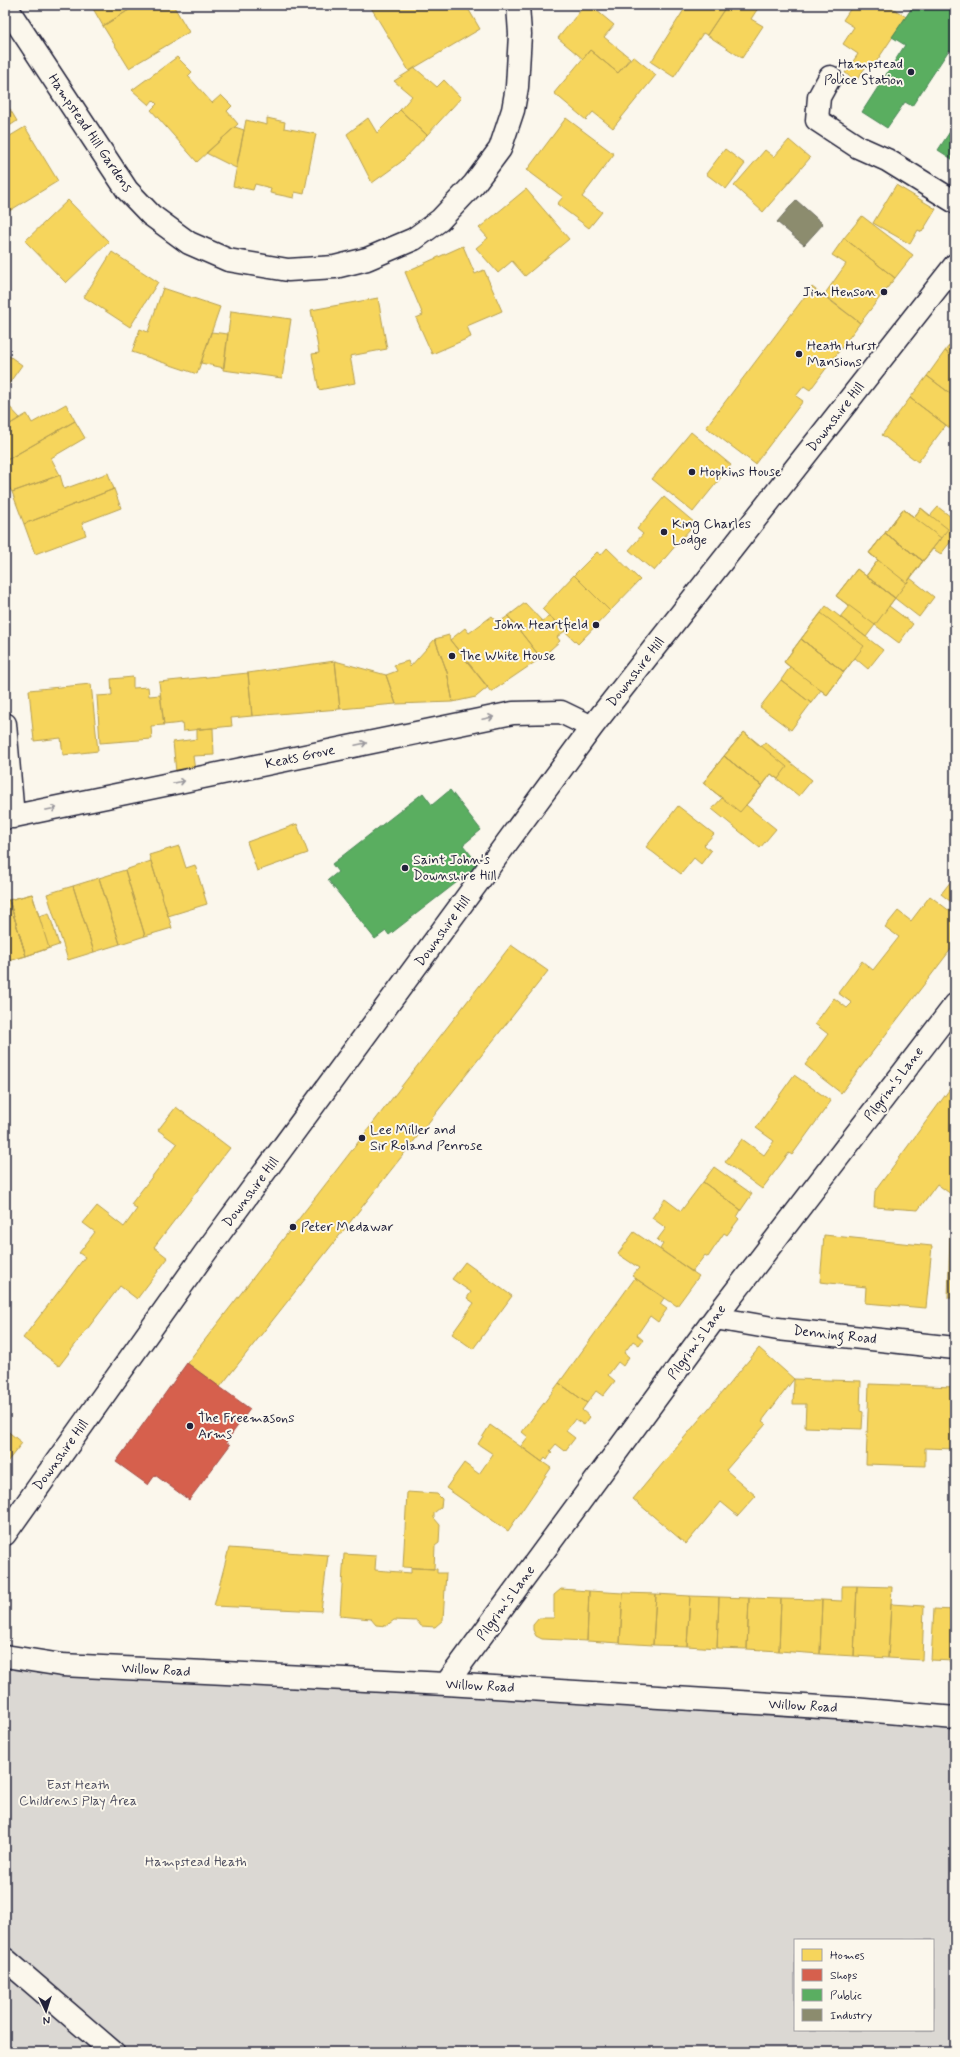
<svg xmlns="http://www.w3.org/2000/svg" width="960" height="2057" font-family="Mynerve,sans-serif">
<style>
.green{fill:#dbd8d3;stroke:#7e7d87;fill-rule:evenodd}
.homes{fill:#f6d55c;stroke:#b69f52}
.shops{fill:#d6604d;stroke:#a04d48}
.public{fill:#5aae61;stroke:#498456}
.industry{fill:#8c8c6e;stroke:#6c6c5f}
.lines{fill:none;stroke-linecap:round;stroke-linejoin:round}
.minor-casing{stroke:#22223b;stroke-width:25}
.minor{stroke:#fbf7ec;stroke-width:22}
.oneway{stroke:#99979c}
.poi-dot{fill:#22223b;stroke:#fbf7ec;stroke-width:1.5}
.labels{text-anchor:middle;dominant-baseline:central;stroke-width:4;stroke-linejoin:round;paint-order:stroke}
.poi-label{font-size:14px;fill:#22223b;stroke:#fbf7ec;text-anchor:start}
.street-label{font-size:14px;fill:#22223b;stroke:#fbf7ec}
.park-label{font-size:14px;fill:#505061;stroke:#fbf7ec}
</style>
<rect width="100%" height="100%" fill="#fbf7ec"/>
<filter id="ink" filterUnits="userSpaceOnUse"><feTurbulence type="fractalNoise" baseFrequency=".025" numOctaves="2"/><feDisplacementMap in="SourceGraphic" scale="8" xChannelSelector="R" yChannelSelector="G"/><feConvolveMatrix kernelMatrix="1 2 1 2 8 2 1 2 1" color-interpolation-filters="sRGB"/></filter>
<g filter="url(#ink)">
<!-- green -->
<path class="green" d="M5 1656 955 1718V2052H5ZM795 1940H933V2030H795Z"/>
<!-- homes -->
<path class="homes" d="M91 5H137L103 26Z
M137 5H173L189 32 129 68 103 26Z
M372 5H466L480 29 409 71 370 6Z
M585 5H590L614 25 604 37 630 58 618 73 590 50 583 59 558 38Z
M687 5H727L707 35 703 33 674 77 651 62Z
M727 5H760L751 19 763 26 742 58 707 35Z
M853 5H888L906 17 874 65 869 62 856 81 845 73 858 54 843 44 854 27 843 20Z
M914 5H955V54L904 20Z
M590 50 618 73 633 56 656 75 613 128 593 112 586 120 554 93Z
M177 57 192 72 188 76 212 103 221 95 232 106 227 111 238 124 197 162 151 110 157 104 153 100 149 105 132 90Z
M415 68 437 87 444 80 461 98 427 135 400 110 412 96 394 81Z
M5 101 17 121 5 129Z
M400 110 427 135 401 162 372 183 347 134 368 118 377 133Z
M267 118 285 122 284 128 316 134 304 194 295 192 294 198 270 193 271 188 255 184 253 190 233 186 246 120 267 125Z
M566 118 614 154 582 197 602 212 589 228 557 204 563 197 527 170Z
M25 127 58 181 6 213 5 139Z
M235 127 244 130 236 168 206 153Z
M789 140 810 158 763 212 734 186 765 150 774 157Z
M725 149 745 164 726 189 706 174Z
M896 185 936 209 922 232 918 230 910 244 873 223Z
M526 189 569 239 525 276 512 261 498 273 476 248 488 238 479 228Z
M68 200 109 242 66 283 25 241Z
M862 216 913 255 895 278 844 238Z
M844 238 895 278 860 323 824 295 846 264 832 255Z
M463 246 475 274 484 270 502 311 467 326 471 337 432 354 416 318 423 315 405 272Z
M112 252 158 282 130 327 84 297Z
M812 287 860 323 810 390 804 386 796 396 803 401 755 464 706 427Z
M163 288 220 307 197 374 132 352 140 329 148 332Z
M378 298 387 349 350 356 355 383 319 390 312 354 319 353 311 310Z
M231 311 291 319 282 378 223 370Z
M211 332 228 334 224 368 201 363Z
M955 338V359L945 351Z
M945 351 955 359V397L927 376Z
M5 353 22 365 5 389Z
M927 376 955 397V432L910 398Z
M910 398 946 425 918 462 882 435Z
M5 402 20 418 5 427Z
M66 404 75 421 5 461V427L27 414 32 423Z
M75 421 85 438 51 458 60 475 12 492 5 481V461Z
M691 432 731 465 693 512 652 479Z
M108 473 114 489 24 524 12 492 60 475 64 489Z
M114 489 121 508 82 523 86 535 35 554 24 524Z
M664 497 695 523 654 571 629 550 643 534 637 529Z
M938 507 955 520V536L941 554 933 549 923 561 885 533 903 509 914 517 921 508 930 516Z
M921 508 948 529 923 561 885 533 903 509 914 517Z
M903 509 941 538 923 561 885 533Z
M885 533 923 561 910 578 934 597 919 617 866 576 878 560 869 553Z
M885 533 923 561 907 583 869 553Z
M885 533 923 561 895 598 866 576 878 560 869 553Z
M607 548 640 580 610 611 574 575 597 552 601 555Z
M857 569 895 598 889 606 913 624 899 643 875 625 866 637 840 617 849 606 836 596Z
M857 569 895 598 875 625 836 596Z
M574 575 610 611 578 644 542 609Z
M525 603 542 621 550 616 565 631 557 637 560 641 541 658 508 616Z
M826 606 883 650 868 669 855 658 844 672 801 639Z
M821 613 864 646 844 672 801 639Z
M492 616 498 623 508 616 541 658 491 692 450 640 465 628 469 633Z
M449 635 450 640 488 687 476 697 453 702 447 672 435 639Z
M435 639 447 672 453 702 396 704 386 675 397 671 394 665 408 661 410 667Z
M801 639 844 672 827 695 821 690 811 703 781 680 790 667 784 662Z
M801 639 844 672 827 695 784 662Z
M335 661 386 675 396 704 340 709Z
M335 661 340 709 252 716 248 673Z
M248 673 252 716 231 718 232 726 183 731 182 723 164 725 159 682Z
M133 677V688L148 687 149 696 160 695 164 725 151 726 152 739 100 743 97 696 112 695 111 679Z
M781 680 811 703 791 730 760 707Z
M91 684 98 751 63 755 61 738 34 741 29 690Z
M213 728 214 755 193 756 195 771 176 772 173 742 197 739V729Z
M744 732 761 747 765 742 812 780 799 796 771 774 762 786 724 756Z
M744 732 787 767 778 779 771 774 762 786 724 756Z
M724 756 762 786 746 805 776 829 760 848 712 809 722 798 703 783Z
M724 756 762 786 740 812 703 783Z
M678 806 714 834 704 845 711 851 701 864 694 858 681 874 646 847Z
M297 824 308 853 257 871 247 842Z
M179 846 186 868 195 865 207 904 168 916 149 855Z
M151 861 172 928 145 936 125 870Z
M125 870 145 936 120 944 99 878Z
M955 876V905L941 894Z
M99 878 120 944 94 952 73 886Z
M73 886 94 952 68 960 47 894Z
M32 894 49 948 26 956 9 900Z
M32 894 39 916 49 913 59 945 26 956 9 900Z
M930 896 955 915V944L841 1093 805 1065 828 1034 815 1024 834 998 847 1008 852 1003 838 993 862 961 873 970 899 937 885 927 898 911 911 921Z
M9 900 26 956 5 962V901Z
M9 900 26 956 5 962V901Z
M511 945 548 971 220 1387 187 1363Z
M794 1075 831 1101 792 1155 789 1153 762 1189 725 1162 742 1139 764 1155 774 1141 756 1128Z
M955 1082V1197L937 1184 918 1210 874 1207 875 1191Z
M176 1107 230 1148 154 1247 168 1258 137 1299 120 1286 59 1366 23 1338 85 1257 79 1253 95 1232 83 1223 97 1206 124 1227 137 1209 131 1204 177 1144 158 1130Z
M714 1167 752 1194 741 1210 703 1182Z
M703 1182 741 1210 737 1217 739 1219 727 1235 724 1233 708 1257 705 1255 692 1272 660 1249 663 1244 657 1240 666 1228 652 1218 665 1199 681 1211Z
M634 1232 699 1276 677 1306 632 1276 639 1268 618 1254Z
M824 1235 932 1246 926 1308 865 1303 866 1287 820 1282Z
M950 1237H955V1298H948Z
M465 1262 512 1296 473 1349 452 1334 474 1303 467 1298 471 1292 452 1279Z
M635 1278 664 1298 660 1304 667 1309 658 1322 650 1316 637 1335 643 1340 639 1345 633 1341 624 1353 629 1357 623 1366 618 1362 608 1375 615 1381 603 1396 596 1391 587 1403 559 1383Z
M759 1348 794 1379 762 1421 766 1424 726 1470 756 1496 738 1516 721 1502 686 1544 633 1499Z
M794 1379 861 1381 860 1411 863 1412 862 1429 805 1427 806 1404H793Z
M559 1383 587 1403 582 1410 590 1417 584 1425 575 1419 566 1431 575 1438 565 1451 556 1444 550 1451 552 1452 547 1460 545 1458 542 1462 521 1446 528 1437 522 1432Z
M869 1384 955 1387V1449L925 1448V1466L866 1464Z
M490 1425 551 1468 508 1531 446 1488 464 1463 479 1474 493 1454 478 1444Z
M5 1429 22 1443 7 1462 5 1460Z
M407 1492 437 1494 442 1499 441 1507 434 1513V1518L440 1525 439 1543 435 1546 434 1569 403 1567Z
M229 1548 328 1555 321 1611 214 1606Z
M344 1554 376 1556 375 1570 411 1573V1568L437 1569V1573H446L443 1620 435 1627 421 1626 417 1621 394 1620 386 1626 376 1625 371 1619 340 1616Z
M842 1586H857L854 1656 820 1654 822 1600 842 1601Z
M857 1586 892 1587 888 1658 854 1656Z
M561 1589 589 1591 587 1641 542 1639 536 1636 533 1630V1625L539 1618H554V1595Z
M589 1591 623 1593 620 1643 587 1641Z
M623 1593 656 1594 653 1645 620 1643Z
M656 1594 690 1596 687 1646 653 1645Z
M690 1596 719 1597 717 1648 687 1646Z
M719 1597 749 1598 747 1649 717 1648Z
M749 1598 781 1599 779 1651 747 1649Z
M781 1599 822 1600 820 1654 779 1651Z
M891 1604 924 1606 922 1660 888 1658Z
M934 1609 955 1610 954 1661 931 1660Z"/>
<!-- shops -->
<path class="shops" d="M187 1363 250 1409 226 1442 230 1445 189 1500 155 1475 148 1485 116 1462Z"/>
<!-- public -->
<path class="public" d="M914 5H955V54L949 50 912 106 905 102 887 128 862 112 905 45 892 37Z
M955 124V161L938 150Z
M450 790 481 830 463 845 479 865 389 935 386 931 375 939 328 880 338 872 332 864 423 793 432 805Z"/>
<!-- industry -->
<path class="industry" d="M796 200 823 224 804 245 777 222Z"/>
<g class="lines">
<!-- minor casing -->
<g class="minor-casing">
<path id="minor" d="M5 5 127 190 151 215 189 243 228 260 288 270 335 267 367 259 414 239 440 220 474 184 500 149 513 110 517 87 520 34 518 5
M830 77 819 97 817 120 858 147 887 160 955 202
M5 724 13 817
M5 818 513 713 561 712 592 727
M715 1318 778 1329 955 1348
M5 1534 205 1253 592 727 955 265
M5 1656 62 1665 446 1684 853 1709 955 1718
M446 1684 715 1318 955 1005
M5 1959 113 2052"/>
</g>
<!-- minor -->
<use href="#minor" class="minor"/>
</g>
<!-- one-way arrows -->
<defs><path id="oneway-shaft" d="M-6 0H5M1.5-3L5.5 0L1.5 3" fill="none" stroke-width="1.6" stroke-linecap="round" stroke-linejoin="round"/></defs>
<g class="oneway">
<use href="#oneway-shaft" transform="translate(488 718) rotate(-12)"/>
<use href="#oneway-shaft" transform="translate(361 744) rotate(-12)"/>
<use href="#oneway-shaft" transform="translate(179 782) rotate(-12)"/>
<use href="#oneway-shaft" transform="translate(51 809) rotate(-12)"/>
</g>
</g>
<!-- markers -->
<g class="poi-dot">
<circle cx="911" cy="72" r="4"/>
<circle cx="884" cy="292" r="4"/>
<circle cx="799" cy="354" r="4"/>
<circle cx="692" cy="472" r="4"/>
<circle cx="664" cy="532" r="4"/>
<circle cx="596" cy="625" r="4"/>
<circle cx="452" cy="656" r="4"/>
<circle cx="405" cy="868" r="4"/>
<circle cx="362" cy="1138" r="4"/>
<circle cx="293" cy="1227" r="4"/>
<circle cx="190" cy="1426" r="4"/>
</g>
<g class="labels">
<!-- poi labels -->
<g class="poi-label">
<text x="903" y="64" text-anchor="end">Hampstead<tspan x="903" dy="16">Police Station</tspan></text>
<text x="876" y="292" text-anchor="end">Jim Henson</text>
<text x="807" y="346">Heath Hurst<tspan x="807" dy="16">Mansions</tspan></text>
<text x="700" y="472">Hopkins House</text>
<text x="672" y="524">King Charles<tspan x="672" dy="16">Lodge</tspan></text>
<text x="588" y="625" text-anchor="end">John Heartfield</text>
<text x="460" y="656">The White House</text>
<text x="413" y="860">Saint John's<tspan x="413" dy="16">Downshire Hill</tspan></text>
<text x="370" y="1130">Lee Miller and<tspan x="370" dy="16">Sir Roland Penrose</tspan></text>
<text x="301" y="1227">Peter Medawar</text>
<text x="198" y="1418">The Freemasons<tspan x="198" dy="16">Arms</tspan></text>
</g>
<!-- street labels -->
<g class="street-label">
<text transform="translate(90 133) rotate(56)">Hampstead Hill Gardens</text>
<text transform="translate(836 417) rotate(-52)">Downshire Hill</text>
<text transform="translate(636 672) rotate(-52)">Downshire Hill</text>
<text transform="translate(300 757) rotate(-12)">Keats Grove</text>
<text transform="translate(443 931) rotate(-54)">Downshire Hill</text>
<text transform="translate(894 1084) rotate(-53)">Pilgrim's Lane</text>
<text transform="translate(251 1192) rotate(-53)">Downshire Hill</text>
<text transform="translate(835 1335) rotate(6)">Denning Road</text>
<text transform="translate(697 1342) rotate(-54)">Pilgrim's Lane</text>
<text transform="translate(61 1455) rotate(-54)">Downshire Hill</text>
<text transform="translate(506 1603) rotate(-54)">Pilgrim's Lane</text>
<text transform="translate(156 1670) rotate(3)">Willow Road</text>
<text transform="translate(480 1686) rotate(3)">Willow Road</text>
<text transform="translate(803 1706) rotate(3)">Willow Road</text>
</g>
<!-- park labels -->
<g class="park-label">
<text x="78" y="1785">East Heath<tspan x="78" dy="16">Childrens Play Area</tspan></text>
<text x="196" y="1862">Hampstead Heath</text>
</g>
</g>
<!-- margin -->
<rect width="960" height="2057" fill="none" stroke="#fbf7ec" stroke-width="20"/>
<rect x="10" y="10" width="940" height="2037" fill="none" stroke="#22223b" stroke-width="1.5" filter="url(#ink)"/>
<!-- legend -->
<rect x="794" y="1939" width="140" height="92" fill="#fbf7ec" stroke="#a4a2a5"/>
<rect x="802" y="1949" width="20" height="12" fill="#f6d55c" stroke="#a4a2a5"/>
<text x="830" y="1959" font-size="12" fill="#22223b">Homes</text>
<rect x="802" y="1969" width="20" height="12" fill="#d6604d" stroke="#a4a2a5"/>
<text x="830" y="1979" font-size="12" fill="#22223b">Shops</text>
<rect x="802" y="1989" width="20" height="12" fill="#5aae61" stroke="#a4a2a5"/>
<text x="830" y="1999" font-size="12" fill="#22223b">Public</text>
<rect x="802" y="2009" width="20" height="12" fill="#8c8c6e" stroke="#a4a2a5"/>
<text x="830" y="2019" font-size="12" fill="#22223b">Industry</text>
<!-- north arrow -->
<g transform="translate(46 2011) rotate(176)" stroke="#fbf7ec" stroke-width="3" paint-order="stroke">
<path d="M0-3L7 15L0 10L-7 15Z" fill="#22223b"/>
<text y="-6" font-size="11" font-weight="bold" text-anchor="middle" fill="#22223b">N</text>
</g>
</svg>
